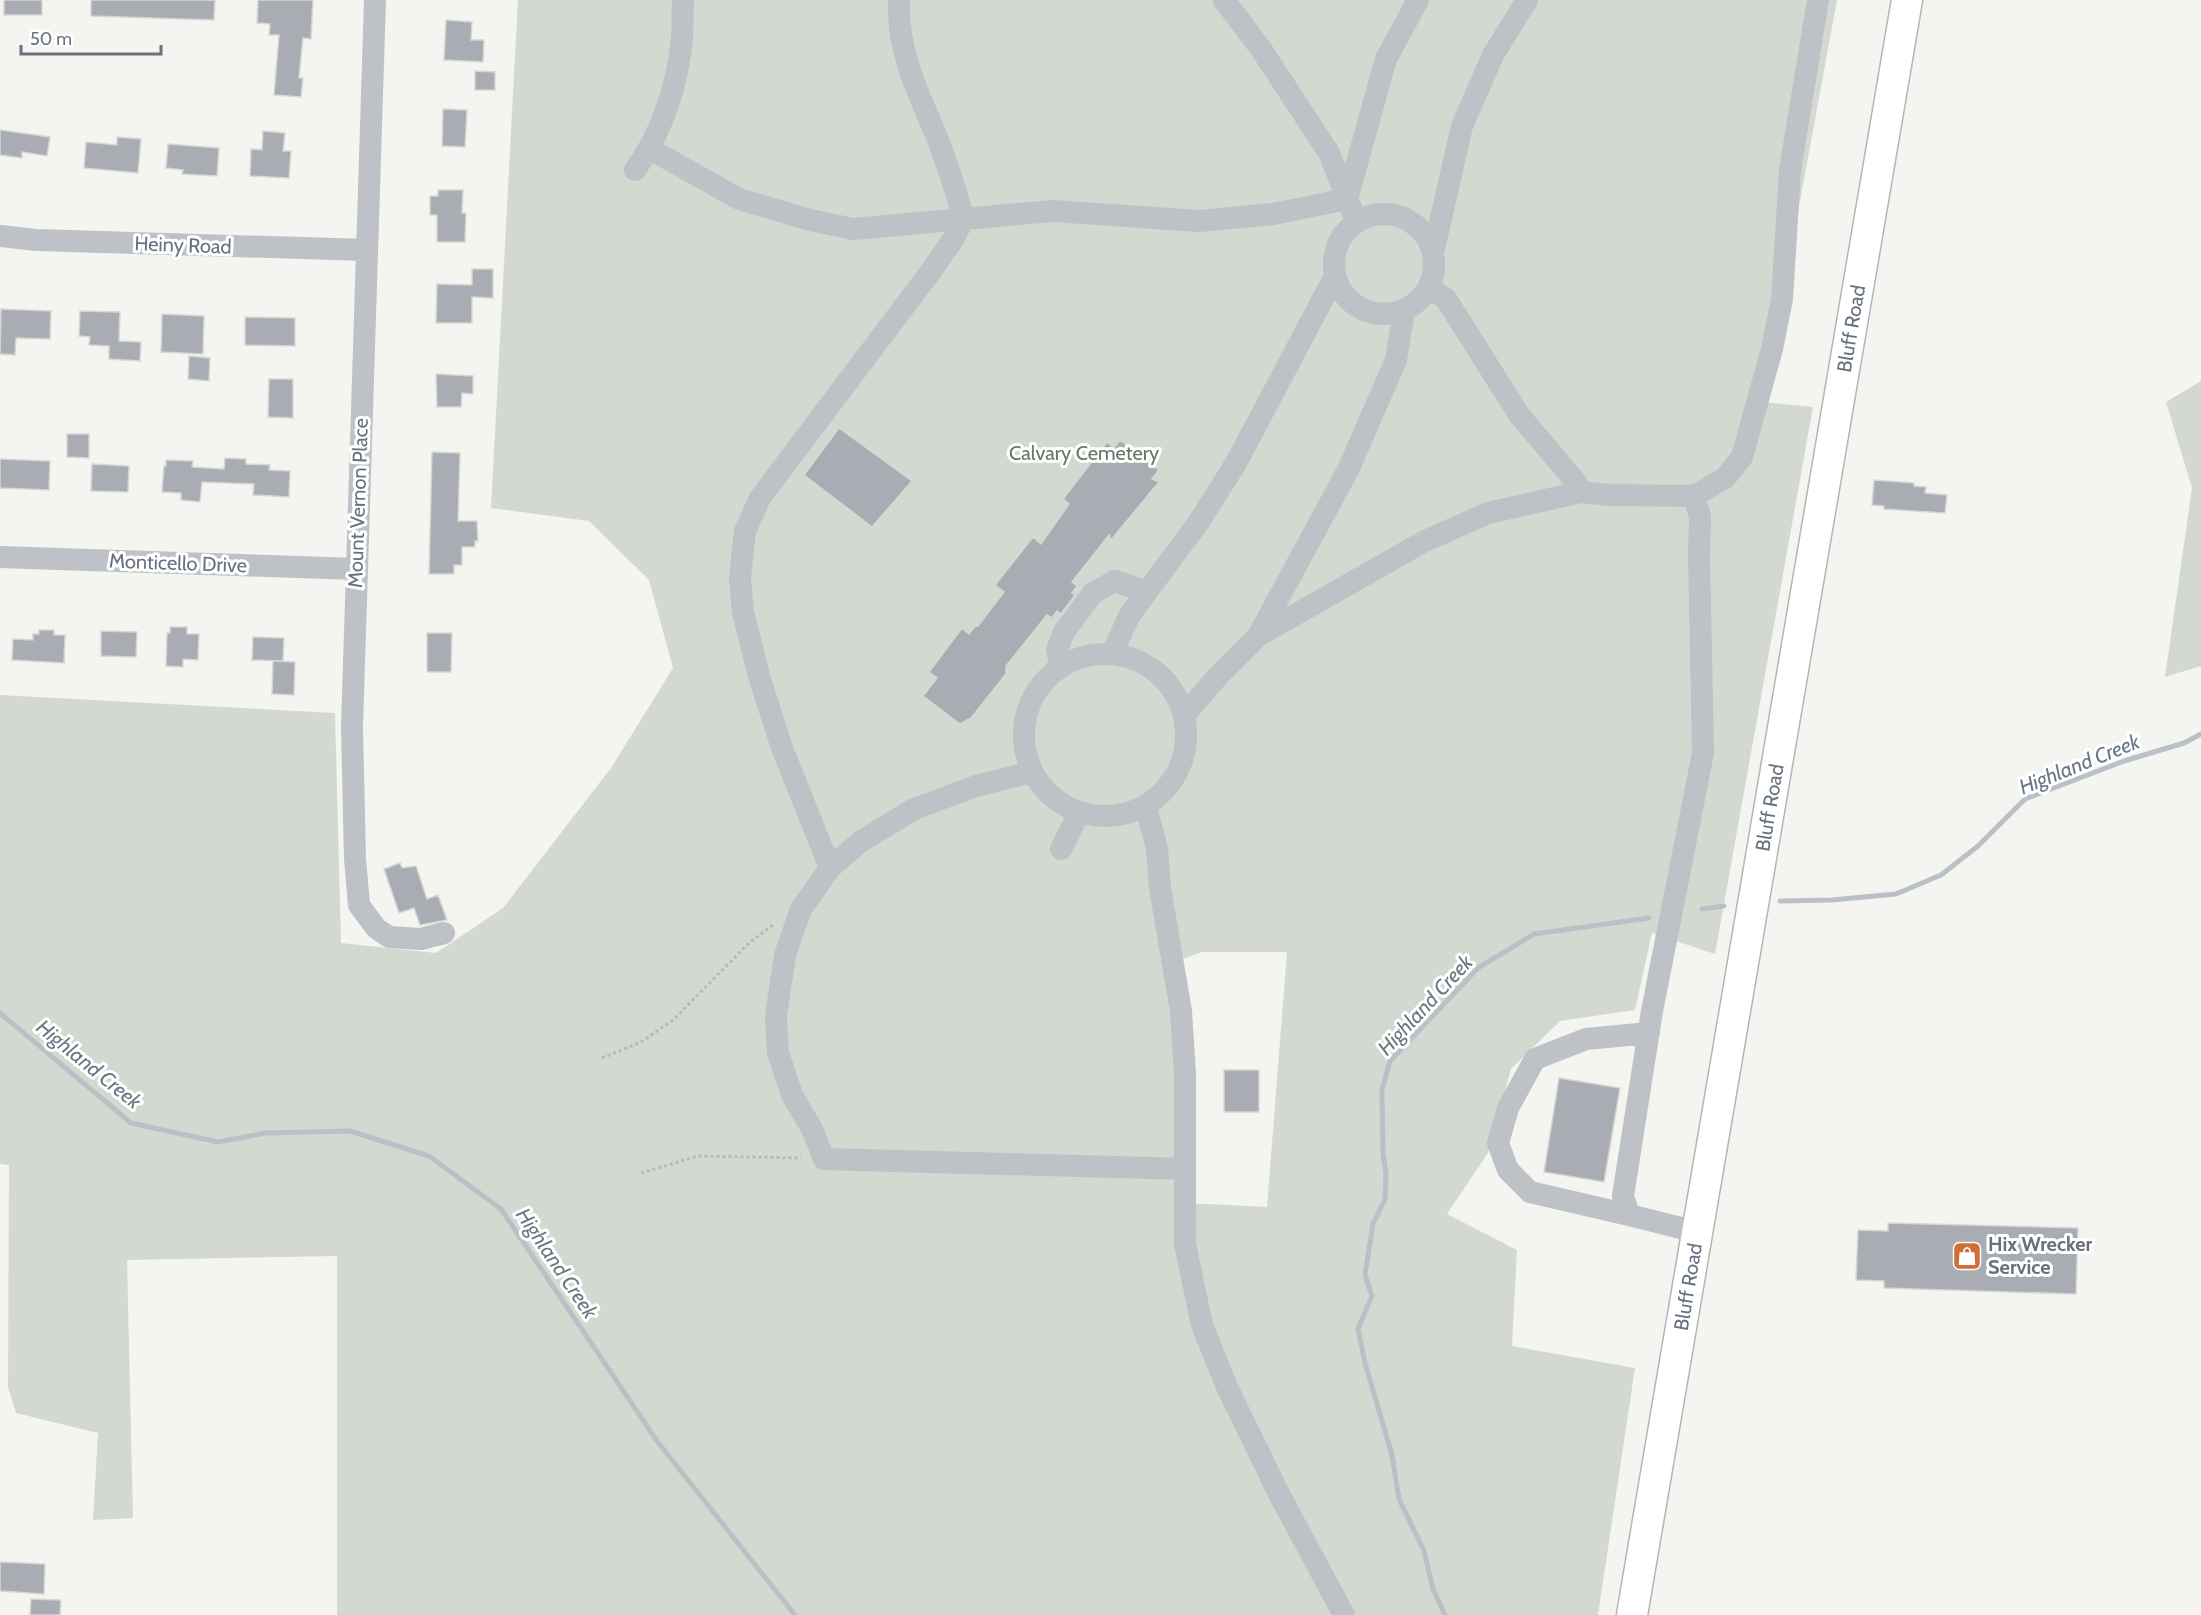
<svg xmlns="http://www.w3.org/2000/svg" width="2201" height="1615" font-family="Cabin,sans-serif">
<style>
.green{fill:#d3d9d1;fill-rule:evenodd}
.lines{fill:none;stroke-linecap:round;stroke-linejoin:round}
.stream{stroke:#b9c1c7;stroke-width:5}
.building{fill:#a9adb3;stroke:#d6d6d4;stroke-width:1.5}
.major-casing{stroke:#b2b5b9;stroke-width:33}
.path{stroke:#b6b8bb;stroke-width:3;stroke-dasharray:3 3;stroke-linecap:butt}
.minor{stroke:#bec1c5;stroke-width:22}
.major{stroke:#fff;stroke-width:30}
.labels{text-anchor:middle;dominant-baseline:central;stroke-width:6;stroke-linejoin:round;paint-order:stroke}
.street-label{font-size:20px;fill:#67717f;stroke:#fff}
.park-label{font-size:20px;fill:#667765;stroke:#fff}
.poi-label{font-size:20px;font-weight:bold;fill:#67717f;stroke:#fff;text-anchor:start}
.water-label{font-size:21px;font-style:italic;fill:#687883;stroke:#fff}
</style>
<rect width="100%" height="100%" fill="#f4f4f1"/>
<!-- green -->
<path class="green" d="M518 0H1837L1763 402 1813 407 1715 954 1652 933 1635 1010 1560 1021 1511 1069 1488 1153 1447 1214 1517 1250 1512 1346 1635 1368 1598 1615H337V1256L127 1260 133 1518 93 1520 98 1433 16 1413 8 1387 9 1165 0 1164V695L335 713 341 943 436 953 503 908 611 768 673 668 649 580 589 521 491 508ZM1202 952H1287L1267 1207 1187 1203 1171 963Z
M2201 381V666L2165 677 2192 488 2166 402Z"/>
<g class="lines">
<!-- stream -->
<path class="stream" d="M1780 901 1832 900 1896 894 1941 875 1978 846 2025 799 2124 761 2184 743 2201 734
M1702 909 1724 906
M0 1013 131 1123 218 1142 266 1133 350 1131 429 1156 501 1209 657 1441 795 1615
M1445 1615 1433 1589 1424 1551 1399 1499 1392 1455 1365 1363 1358 1329 1372 1296 1365 1275 1373 1224 1385 1199 1386 1173 1383 1154 1382 1090 1390 1061 1478 968 1534 934 1649 918"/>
</g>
<!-- building -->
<path class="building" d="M4 0H42V15H4Z
M91 0H215L214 20 91 16Z
M258 0H313L311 39 303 38 299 78H303L301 97 274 95 279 35H269L270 24 257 23Z
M446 20 472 22 471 40H484L483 62 444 60Z
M475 71 495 72V90H475Z
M443 109 467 110 465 147 442 146Z
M0 130 50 137 47 156 22 152V158L0 155Z
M263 131 285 133 283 151H291L289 178 250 176 251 149 262 150Z
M117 137 141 139 138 173 84 168 86 142 117 145Z
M168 144 219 148 217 176 182 174 183 170 166 168Z
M438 190H463L462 213H466L465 242H437V215H430V196H438Z
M472 269H493V298L472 297V323H436L437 284 472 285Z
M1 309 51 311 50 339 16 338 15 355 0 354Z
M80 311 120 312 119 341 141 342 140 361 109 359V346L89 345 90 337 79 336Z
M162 314 204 316 203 354 161 352Z
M245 317 295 318V346L245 345Z
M189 356 210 358 209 381 188 379Z
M436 374 473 376V394L462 393 461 407H437Z
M269 379H293V418L268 417Z
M839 428 912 481 872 527 804 475Z
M67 434H89V458L67 457Z
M1120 440 1159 470 1152 479 1159 482 1111 540 1109 535 1072 582 1077 586 1072 593 1075 595 1061 614 1057 611 1052 618 1047 615 1006 666V674L971 718 960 724 923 696 937 678 929 672 962 628 969 634 976 625 978 626 1004 592 995 585 1033 537 1041 544 1069 504 1063 499 1107 442 1114 448Z
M432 452 460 453 458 521H477L478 541H475V547H462V565H454V574H429Z
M225 458 246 459V464L270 465 269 470 290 471 289 497 253 495 254 484 202 482 200 502 181 500V493L162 492 164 466H166V460L193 461 192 467 224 469Z
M0 459 50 461 49 490 0 488Z
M92 464 129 466 128 492 91 491Z
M1874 480 1914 483V486L1926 487 1925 493 1947 495 1945 513 1884 509V506L1872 505Z
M170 627H187V634H199L198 660 183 659V667L166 666 167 633H170Z
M39 630H54V635H65L64 663 12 660 13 639 33 640V634H39Z
M101 631 137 632 136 657 101 656Z
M427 633H452L451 672H427Z
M253 637 284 638 283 661 252 660Z
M273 661 295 662 294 695 272 694Z
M400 863 402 868 416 866 427 899 438 895 447 920 420 925 414 908 399 913 384 869Z
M1224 1070H1259V1112H1224Z
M1559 1078 1620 1088 1604 1182 1544 1172Z
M1888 1223 2078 1228 2076 1294 1884 1288V1281L1856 1280 1858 1230 1888 1231Z
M0 1562 45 1564 44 1594 0 1591Z
M31 1599 61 1600 60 1615H30Z"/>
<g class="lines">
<!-- major casing -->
<g class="major-casing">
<g id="major">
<path id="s1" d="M1632 1615 1907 0"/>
</g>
</g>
<!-- path -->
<path class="path" d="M602 1058 641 1042 673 1020 749 943 774 924
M641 1173 698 1156 801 1158"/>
<!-- minor -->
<path class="minor" d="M375 0 352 727 355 859 359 905 376 928 389 937 406 938 421 939 444 933
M1224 0 1261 49 1329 153 1353 213
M650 149 739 199 810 220 853 229 1053 211 1199 221 1273 214 1347 199
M635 170C662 133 678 83 682 38 683 25 682 13 683 0
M1347 199 1386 59 1418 0
M1334 264a50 50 0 1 1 100 0a50 50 0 1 1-100 0Z
M0 236 36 240 367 250
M1433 253 1462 126 1493 55 1527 0
M1429 287 1446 299 1520 416 1575 481 1581 492
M1694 496 1700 517 1699 556 1703 753 1652 1011 1623 1196 1629 1215 1697 1232
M0 557 356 569
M1258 636 1348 470 1396 360 1404 311
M1024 735a81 81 0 1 1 162 0a81 81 0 1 1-162 0Z
M1112 654 1129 616 1198 523 1236 463 1335 276
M1061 666 1057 650 1064 632 1093 593 1115 581 1147 592
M1185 714 1218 676 1258 636 1423 542 1488 513 1581 492 1609 495 1694 496 1725 478 1742 457 1772 349 1782 299 1790 170 1818 0
M1032 772 976 786 914 809 860 842 830 868 801 909 785 955 776 1016 778 1053 792 1095 812 1129 824 1159 1185 1169
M1146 807 1157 849 1160 888 1181 1011 1185 1074V1244L1202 1325 1227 1387 1279 1494 1344 1615
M1061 849 1079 813
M830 868 782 748 759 676 743 612 740 578 745 531 760 498 931 271 954 238 964 218C956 192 948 167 939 142 919 94 897 54 899 0
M1629 1215 1530 1192 1508 1170 1498 1143 1508 1108 1535 1059 1586 1039 1649 1033"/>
<!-- major -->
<use href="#major" class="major"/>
</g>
<!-- icons -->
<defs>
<g id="shop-square" transform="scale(1.5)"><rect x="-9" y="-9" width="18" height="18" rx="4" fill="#cf6e37" stroke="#fff"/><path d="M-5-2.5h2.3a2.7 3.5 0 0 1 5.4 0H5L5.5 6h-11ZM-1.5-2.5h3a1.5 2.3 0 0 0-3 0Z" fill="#fff"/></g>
</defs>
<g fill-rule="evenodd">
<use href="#shop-square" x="1967" y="1256"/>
</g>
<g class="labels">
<!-- street labels -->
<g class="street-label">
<text transform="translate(183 245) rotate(2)">Heiny Road</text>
<text stroke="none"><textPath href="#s1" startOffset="1305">Bluff Road</textPath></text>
<text transform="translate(358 503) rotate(-88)">Mount Vernon Place</text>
<text transform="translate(178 563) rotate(2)">Monticello Drive</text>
<text stroke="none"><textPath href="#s1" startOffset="819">Bluff Road</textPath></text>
<text stroke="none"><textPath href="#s1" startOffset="333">Bluff Road</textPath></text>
</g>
<!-- park labels -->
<g class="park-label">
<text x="1084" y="453">Calvary Cemetery</text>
</g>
<!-- poi labels -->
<g class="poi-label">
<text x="1988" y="1244">Hix Wrecker<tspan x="1988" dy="23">Service</tspan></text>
</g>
<!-- water labels -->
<g class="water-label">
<text transform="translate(2079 764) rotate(-22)">Highland Creek</text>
<text transform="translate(1425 1005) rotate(-47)">Highland Creek</text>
<text transform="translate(89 1064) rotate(39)">Highland Creek</text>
<text transform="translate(557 1263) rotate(56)">Highland Creek</text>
</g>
</g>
<!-- scale -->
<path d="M21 45v9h140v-9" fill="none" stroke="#67717f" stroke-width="3"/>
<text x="30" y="45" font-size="18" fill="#67717f" stroke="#ffffff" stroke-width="4.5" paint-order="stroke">50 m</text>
</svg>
